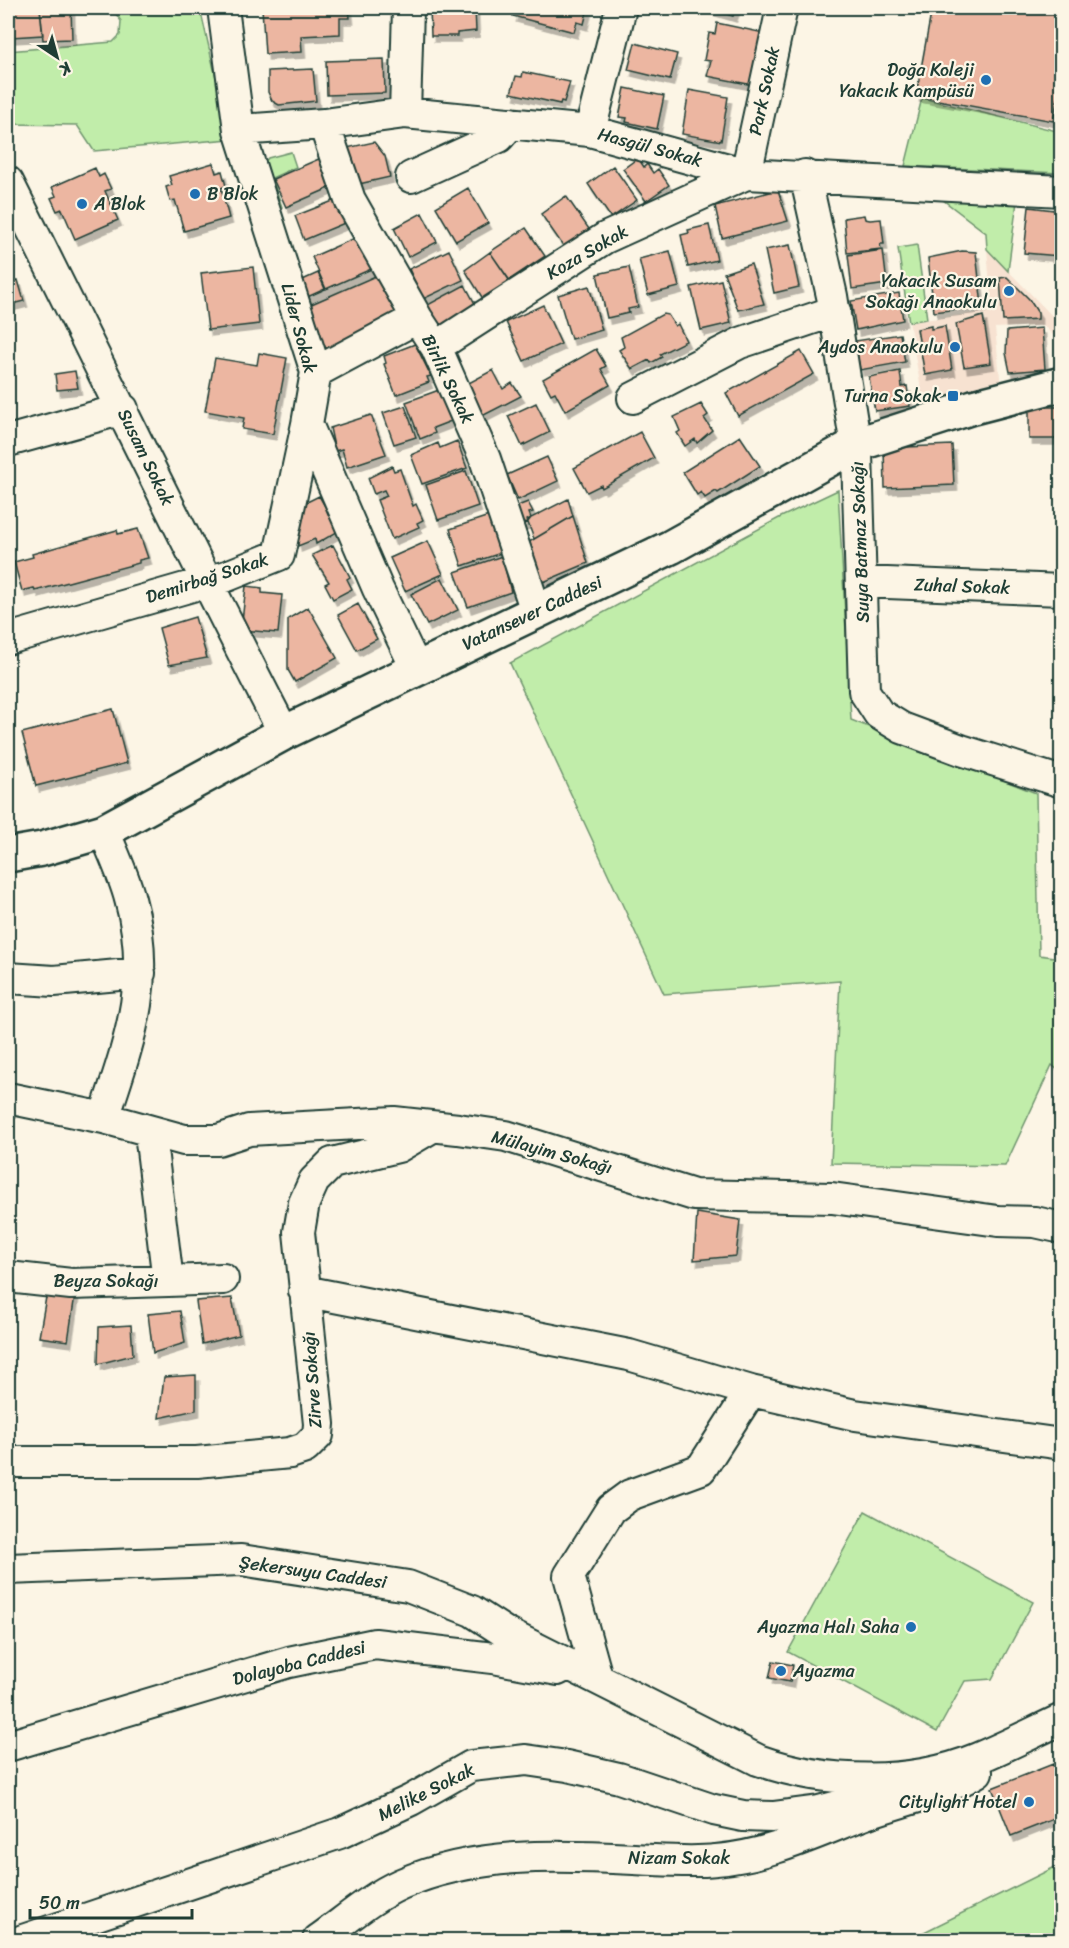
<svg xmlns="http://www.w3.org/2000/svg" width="1069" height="1948" font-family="Sriracha,sans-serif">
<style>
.built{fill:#f7e2d1}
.green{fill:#c1edaa;stroke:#70956f;stroke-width:1.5}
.building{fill:#ecb6a1;stroke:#1f3d34;stroke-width:1.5;filter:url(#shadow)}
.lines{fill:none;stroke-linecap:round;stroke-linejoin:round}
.minor-casing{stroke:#1f3d34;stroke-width:34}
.major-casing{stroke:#1f3d34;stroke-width:38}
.minor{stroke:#fcf5e5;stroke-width:30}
.major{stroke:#fcf5e5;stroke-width:33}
.poi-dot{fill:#1f6fb2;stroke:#fcf5e5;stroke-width:2}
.labels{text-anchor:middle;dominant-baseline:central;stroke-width:4.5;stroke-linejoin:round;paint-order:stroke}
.poi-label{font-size:18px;fill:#1f3d34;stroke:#fcf5e5;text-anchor:end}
.street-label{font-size:18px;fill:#1f3d34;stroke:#fcf5e5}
</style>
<defs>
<filter id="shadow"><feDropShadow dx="3.5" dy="6" stdDeviation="0" flood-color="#0004"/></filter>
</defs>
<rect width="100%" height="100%" fill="#fcf5e5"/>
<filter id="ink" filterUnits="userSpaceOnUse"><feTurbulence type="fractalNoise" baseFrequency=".0167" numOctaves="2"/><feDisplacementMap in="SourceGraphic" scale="12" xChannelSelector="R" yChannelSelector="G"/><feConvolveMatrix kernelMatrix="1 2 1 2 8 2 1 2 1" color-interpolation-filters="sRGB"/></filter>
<g filter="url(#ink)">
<!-- built -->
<path class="built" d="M987 249 1061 325V343L1043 325 995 328 1001 387 925 411 909 322 992 311Z"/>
<!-- green -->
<path class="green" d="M102 8H200L230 139 94 151 77 125 8 124V51L113 42 120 35 121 21 116 14Z
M922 98 1061 132V173L905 166Z
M291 152 296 167 272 178 282 207 277 209 263 164 268 158Z
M969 197 1017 201 1008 271 987 249 986 233 943 200Z
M917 245 927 319 909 322 898 248Z
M838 490 851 720 1036 793 1039 955 1061 958V1073L1052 1065 1005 1166 831 1163 840 981 664 994 510 663 781 517Z
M865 1511 1033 1602 992 1679 965 1681 937 1732 788 1652Z
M1061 1864V1940H908Z"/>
<!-- building -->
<path class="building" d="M10 8H40L43 35 11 37Z
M40 8H71L72 39 43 40Z
M262 8H349L350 18H340V34L301 36 302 52 265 54Z
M430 8H475L476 31 457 33V36H431Z
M516 8H588L584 24 577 22 574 32 513 16Z
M706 8H736L733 16Z
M932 8H1062V77L1053 121 916 96Z
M717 23 764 33 753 85 707 76 711 61 704 60 709 33 715 34Z
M635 43 677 54 670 80 628 70Z
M384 59 385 93 327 95 326 61Z
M313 69 316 101 279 105 272 101 268 92V71Z
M523 72 570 82 564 102 561 101 560 104 511 93 516 76 522 77Z
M625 88 664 96 657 129 626 122 627 118 619 117Z
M689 90 728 97 721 141 682 134Z
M374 142 385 156 390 177 350 186 342 149Z
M321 158 334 186 286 207 273 179Z
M638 158 644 167 647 164 653 173 658 169 669 185 646 201 623 169Z
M213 163 216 173 222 171 226 186 221 188 229 218 184 231 175 200 170 201 166 187 172 185 169 176Z
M613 166 637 200 611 218 588 184Z
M95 168 99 177 104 174 111 189 105 191 118 220 75 239 62 209 57 211 51 198 56 196 52 187Z
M468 188 488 223 456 241 436 207Z
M778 190 788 221 722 238 715 206Z
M566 196 589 229 564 247 541 214Z
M338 199 347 222 304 240 295 216Z
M1029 207 1062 211 1060 256 1024 253Z
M422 213 437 242 408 257 394 228Z
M864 215 865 219 870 220 881 219 884 244H880L881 249 847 253 844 218Z
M709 225 717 260 688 267 681 235 689 233 688 230Z
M526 228 545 256 509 280 490 252Z
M364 234 378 266 326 289 312 257Z
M790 245 799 287 774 293 765 250Z
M449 250 463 280 423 299 409 269Z
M883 250 887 284 852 289 848 255Z
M670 251 679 287 648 295 639 259Z
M962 251 976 252 982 306 934 312 928 258Z
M490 252 513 285 485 302 465 270Z
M751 264 764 304 738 310 724 273Z
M8 267 12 282 18 280 24 301 8 305Z
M253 267 259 324 208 330 201 273Z
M629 267 638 307 628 309 629 313 607 318 597 274Z
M318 273 325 289 303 299 296 283Z
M380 274 399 317 326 349 307 306Z
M1007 277 1029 299 1038 313V319L1003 321 1000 278Z
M721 280 731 323 701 330 691 287Z
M465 285 480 313 439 335 424 307Z
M589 286 602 330 571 339 558 295Z
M899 293 903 320 856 330 851 301Z
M543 305 561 344 524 361 506 322Z
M663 314 668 315 675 326 678 324 686 341 660 354 662 357 651 363 649 360 632 369 619 350 624 347 621 337Z
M983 316 991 363 964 367 956 324Z
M931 326V329L945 326 952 370 925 375 917 329Z
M1042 328 1045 369 1010 372 1006 353 1007 331Z
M900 334 905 362 860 370 855 341Z
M415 344 431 376 427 377 429 382 396 395 384 364 386 363 384 356Z
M596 349 606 366 601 369 610 385 565 411 555 392 551 394 543 379Z
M801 351 814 374 738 416 726 393Z
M259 353 287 358 273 434 242 429 244 418 205 411 215 358 257 365Z
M493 370 503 389 512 383 521 396 484 415 465 385Z
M75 371 78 388 57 390 55 374Z
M900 371 902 387 907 386 910 406 875 411 869 377Z
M439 390 451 421 433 428 435 433 420 439 406 402Z
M536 403 550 432 522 446 508 416Z
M701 404 708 415 704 418 712 430 697 443 695 439 685 446 677 433 680 431 674 417Z
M405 406 416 437 394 444 383 413Z
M1029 407H1062V439H1029Z
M371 415 386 454 347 467 342 449 335 451 330 428Z
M640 432 654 458 602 488 601 485 587 492 574 468Z
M740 436 760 466 718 493 716 491 705 498 701 492 697 495 683 472Z
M457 441 467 468 422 484 411 455 438 443 440 448Z
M952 445 954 485 885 488 884 448Z
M547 457 558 481 518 500 507 475Z
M392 466 394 471 400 469 413 506 416 504 423 520 417 523 419 527 392 539 377 500 387 496 384 490 374 494 368 478Z
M466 471 478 506 438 520 426 485Z
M319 496 327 510 331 508 337 532 316 544 315 539 298 546 291 510Z
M568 499 573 516 534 539 527 520Z
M528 502 533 512 529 513 531 518 528 522 521 525 515 507Z
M489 516 501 553 462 566 450 529Z
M573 516 588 563 541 583 524 545Z
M138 529 148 558 139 560V563L35 591 34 588 22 591 14 562 33 557 32 554 117 530 118 534Z
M428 541 443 574 405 591 390 558Z
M333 545 350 577 347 579 352 589 333 599 325 584 329 582 312 555Z
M502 556 511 592 468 607 455 572Z
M442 578 458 610 427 625 411 594Z
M246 586 262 588V593L282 595 278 633 241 630Z
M358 604 377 639 357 650 338 615Z
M308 607 337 658 295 682 288 670V619Z
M195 617 207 658 169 665 159 628Z
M113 709 127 763 36 786 22 733Z
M697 1213 740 1220 736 1256 694 1260Z
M75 1295 68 1341 39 1337 46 1297Z
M232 1298 239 1335 202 1344 196 1301Z
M180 1311 185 1343 153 1353 148 1314Z
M131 1325 133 1355 98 1364 99 1327Z
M196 1375V1410L159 1418 164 1377Z
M773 1661 793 1665 790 1682 769 1678Z
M1053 1764 1062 1785V1816L1011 1836 992 1788Z"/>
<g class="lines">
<!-- minor casing -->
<g class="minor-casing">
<path id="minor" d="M223 8 239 130 316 372 307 424 378 589 416 668
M405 113 408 8
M324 124 350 200 417 318 436 347 485 459 536 611
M239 130 324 124 405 113 590 131 746 174 1062 191
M590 131 621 8
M805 175 832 296 857 453 864 691 879 714 902 728 961 750 1062 782
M411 177 499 137 511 123
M8 182C100 365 189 550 284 733
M436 347 605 238 746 174 782 8
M316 372 417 318
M633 398 740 343 835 311
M8 441 123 409
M862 582 1062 590
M8 639 227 576 279 555 307 424
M8 978 54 981 140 973
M8 1098 104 1118 184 1140H218L249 1130 394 1122 458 1129 506 1136 694 1195 832 1198 998 1221 1035 1222 1062 1228
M104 1118C129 1042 153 980 130 899 124 876 113 853 104 831
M8 1277 71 1284 168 1281 150 1133
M168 1281 223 1279
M304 1291 629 1355 751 1391 855 1415 1062 1444
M8 1462H197L290 1453 305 1448 318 1435 319 1424 299 1232 304 1203 314 1181 332 1163 398 1147 432 1127
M8 1569 241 1560 408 1586 472 1611 506 1633 758 1760C825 1784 911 1786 978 1758 1007 1746 1034 1732 1062 1719
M597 1677 569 1576 611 1509 630 1495 701 1469 751 1391
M8 1746 289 1662 375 1644 493 1658 558 1670
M23 1940 340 1833 411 1800 471 1766 526 1760 567 1766 619 1778 714 1810 743 1816 773 1817 819 1811 854 1802 902 1783
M318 1940C345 1921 370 1898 401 1884 475 1852 555 1855 634 1859 661 1860 689 1863 716 1860 774 1855 818 1831 871 1812 908 1799 944 1792 977 1772"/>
</g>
<!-- major casing -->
<g class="major-casing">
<path id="major" d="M8 855 42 849 104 831 284 733 671 547 855 445 973 407 1062 384"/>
</g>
<!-- minor -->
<use href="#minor" class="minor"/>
<!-- major -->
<use href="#major" class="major"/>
</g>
</g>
<!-- markers -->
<g class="poi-dot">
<circle cx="986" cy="80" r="6"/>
<circle cx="195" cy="194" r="6"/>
<circle cx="82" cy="204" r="6"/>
<circle cx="1009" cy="291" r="6"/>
<circle cx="955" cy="347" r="6"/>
<rect x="947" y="390" width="12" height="12" rx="3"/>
<circle cx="911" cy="1627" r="6"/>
<circle cx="781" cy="1671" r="6"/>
<circle cx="1029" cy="1802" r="6"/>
</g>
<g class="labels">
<!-- poi labels -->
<g class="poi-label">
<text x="974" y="70">Doğa Koleji<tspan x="974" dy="21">Yakacık Kampüsü</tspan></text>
<text x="207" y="194" text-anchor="start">B Blok</text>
<text x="94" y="204" text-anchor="start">A Blok</text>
<text x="997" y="281">Yakacık Susam<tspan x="997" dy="21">Sokağı Anaokulu</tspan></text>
<text x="943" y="347">Aydos Anaokulu</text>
<text x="941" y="396">Turna Sokak</text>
<text x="899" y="1627">Ayazma Halı Saha</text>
<text x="793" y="1671" text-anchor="start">Ayazma</text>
<text x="1017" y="1802">Citylight Hotel</text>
</g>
<!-- street labels -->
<g class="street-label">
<text transform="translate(764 91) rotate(-78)">Park Sokak</text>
<text transform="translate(650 147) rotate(15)">Hasgül Sokak</text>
<text transform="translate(587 252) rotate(-30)">Koza Sokak</text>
<text transform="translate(299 328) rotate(75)">Lider Sokak</text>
<text transform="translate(448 379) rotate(64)">Birlik Sokak</text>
<text transform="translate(146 457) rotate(64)">Susam Sokak</text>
<text transform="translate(860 542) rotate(-92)">Suya Batmaz Sokağı</text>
<text transform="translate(207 578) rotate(-18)">Demirbağ Sokak</text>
<text transform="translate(962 586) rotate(2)">Zuhal Sokak</text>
<text transform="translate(532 613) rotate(-25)">Vatansever Caddesi</text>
<text transform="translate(552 1152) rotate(15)">Mülayim Sokağı</text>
<text x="106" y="1281">Beyza Sokağı</text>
<text transform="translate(312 1380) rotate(-94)">Zirve Sokağı</text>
<text transform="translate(313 1572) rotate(8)">Şekersuyu Caddesi</text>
<text transform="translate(299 1663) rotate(-14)">Dolayoba Caddesi</text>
<text transform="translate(426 1792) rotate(-27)">Melike Sokak</text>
<text x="679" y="1858">Nizam Sokak</text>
</g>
</g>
<!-- margin -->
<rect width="1069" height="1948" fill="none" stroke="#fcf5e5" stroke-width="30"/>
<rect x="15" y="15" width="1039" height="1918" fill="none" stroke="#1f3d34" stroke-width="2" filter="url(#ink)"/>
<!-- north arrow -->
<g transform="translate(57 57) rotate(144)" stroke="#fcf5e5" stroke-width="4.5" paint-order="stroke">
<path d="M0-4.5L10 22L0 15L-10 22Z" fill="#1f3d34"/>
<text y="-9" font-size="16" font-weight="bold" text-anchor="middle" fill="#1f3d34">K</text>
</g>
<!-- scale -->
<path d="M30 1909v9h162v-9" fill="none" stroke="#1f3d34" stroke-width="3"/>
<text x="39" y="1909" font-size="18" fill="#1f3d34" stroke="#fcf5e5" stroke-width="4.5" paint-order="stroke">50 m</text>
</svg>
